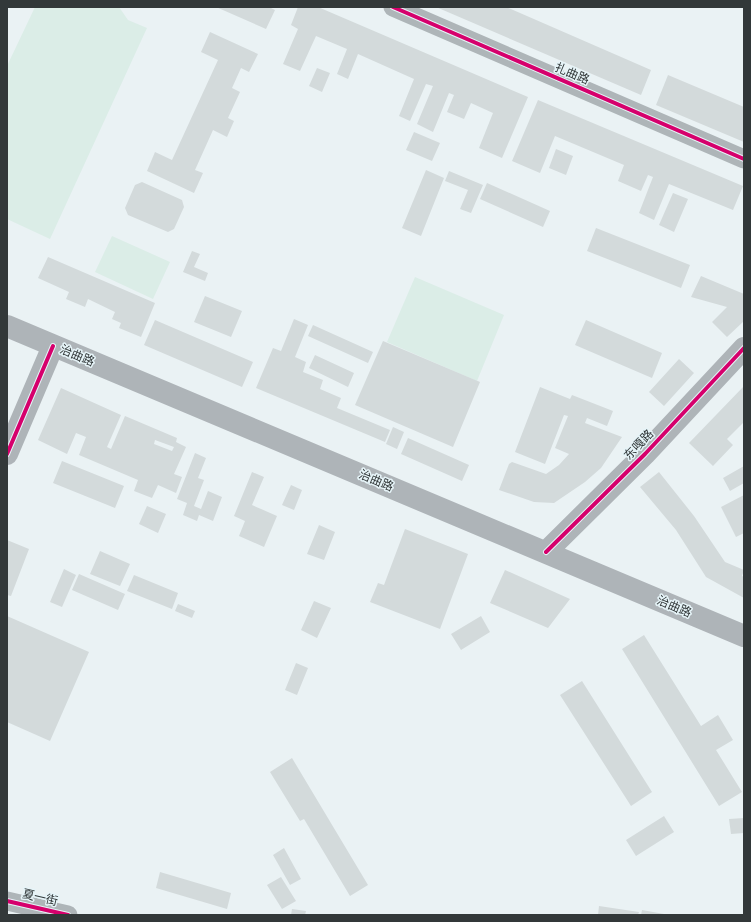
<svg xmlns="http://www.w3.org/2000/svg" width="751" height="922" font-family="'Sofia Sans Condensed','Noto Sans SC',sans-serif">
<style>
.green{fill:#dbede7}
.building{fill:#d3dadb;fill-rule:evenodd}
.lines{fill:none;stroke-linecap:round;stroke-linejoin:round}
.street{stroke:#aeb5b8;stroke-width:19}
.secondary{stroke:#aeb4b8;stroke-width:22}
.cycleway-casing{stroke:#e6f4f8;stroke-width:6}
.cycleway{stroke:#d6006c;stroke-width:4}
.labels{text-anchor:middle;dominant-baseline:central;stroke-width:3;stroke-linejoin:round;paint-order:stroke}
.street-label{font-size:12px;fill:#323839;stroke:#e6f4f8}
</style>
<rect width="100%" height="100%" fill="#eaf2f4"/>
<!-- green -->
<path class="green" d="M35 7H119L128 20 147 28 50 239 7 219V66Z
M112 236 170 262 153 299 95 272Z
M415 277 504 315 477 381 387 342Z"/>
<!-- building -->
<path class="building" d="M216 7H269L275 10 266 29Z
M298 7H318L528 97 502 158 479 148 493 113 471 103 464 119 447 112 454 95 449 93 433 132 417 124 433 86 426 84 410 121 399 116 414 79 358 54 348 79 337 74 347 49 316 36 300 71 283 64 298 29 291 25Z
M436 7H506L651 70 641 95Z
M210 32 258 54 249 72 241 68 232 88 240 92 228 118 234 121 227 137 213 130 195 170 203 173 194 193 147 171 155 152 172 160 218 60 201 52Z
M317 68 330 73 322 92 309 86Z
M668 75 744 107V142L656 105Z
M538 100 743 186 733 210 669 184 654 220 639 213 653 177 648 175 641 191 618 181 624 165 555 136 540 173 512 161Z
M414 132 440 143 432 161 406 150Z
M556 149 573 156 566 175 549 168Z
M426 170 444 178 421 236 402 228Z
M449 171 483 185 471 213 460 209 468 190 445 181Z
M142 182 182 200 184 207 174 229 168 232 128 215 125 208 135 185Z
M487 183 550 211 543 227 480 199Z
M673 193 688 199 674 232 659 225Z
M596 228 690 265 681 288 587 251Z
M192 251 200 254 194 267 208 273 205 281 183 272Z
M48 257 155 303 141 337 119 328 121 323 112 319 115 312 88 299 85 307 66 299 69 292 38 278Z
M701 276 744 294V321L727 337 712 322 727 307 691 297Z
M205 296 242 311 231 337 194 322Z
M294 319 308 325 295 357 306 362 303 372 323 380 320 389 341 398 337 408 390 430 385 442 256 388 273 348 281 351Z
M155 320 253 362 242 387 144 345Z
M586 320 662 353 652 378 575 345Z
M313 325 373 352 368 363 308 336Z
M383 341 480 382 453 447 355 405Z
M315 355 354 373 348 387 309 368Z
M679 359 694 373 664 406 649 392Z
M744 386V422L727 439 733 445 713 466 689 443Z
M540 387 570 399 572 395 613 411 607 426 587 418 585 423 622 437 601 468 585 482 554 503 534 502 499 490 509 464 512 462 546 474 559 465 569 454 555 448 568 416 564 415 545 464 515 452Z
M61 388 121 415 107 447 111 449 125 416 177 438 176 442 186 447 174 474 182 477 176 493 158 485 152 498 134 491 138 480 79 455 86 437 76 433 67 454 38 440ZM155 440 174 447 172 451 154 444Z
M393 427 404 432 397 449 386 444Z
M408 438 469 465 462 481 401 454Z
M195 453 206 458 198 478 204 480 194 506 201 509 208 491 222 497 213 521 199 515 197 521 183 515 187 503 177 499Z
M62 461 124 486 115 508 53 483Z
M744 466V483L730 491 723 478Z
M252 472 264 477 252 505 277 516 264 547 239 536 245 521 234 516Z
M659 472 694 516 725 562 744 570 742 576 744 577V598L706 577 676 530 640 487Z
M291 485 302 490 294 510 282 505Z
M744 495V533L736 537 721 507Z
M147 506 166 514 158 533 139 524Z
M319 525 335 532 324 560 307 554Z
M405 529 468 554 440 629 370 602 378 583 384 585Z
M7 540 29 549 11 596 7 595Z
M100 551 130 564 120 586 90 574Z
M64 569 76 575 62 607 50 602Z
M505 570 570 599 548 628 490 603Z
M79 574 125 594 118 610 72 590Z
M134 575 178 593 172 609 127 591Z
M314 601 331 608 317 638 301 630Z
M178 604 195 611 192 618 175 611Z
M7 616 89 652 50 741 7 722Z
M481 616 490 632 461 650 451 634Z
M644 635 701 726 718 715 733 740 716 750 742 792 719 806 622 649Z
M296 663 308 668 297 695 285 690Z
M582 681 652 792 631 806 560 695Z
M292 758 368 885 350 896 304 819 300 821 270 772Z
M664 816 674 832 636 856 626 840Z
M744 818V833L731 834 729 819Z
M284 848 301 879 290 885 273 855Z
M160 872 231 893 227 909 156 888Z
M281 877 296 901 282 909 267 885Z
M599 906 639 912 638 915H598Z
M292 909 306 911 305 915H291Z
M642 910 664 914V915H641Z"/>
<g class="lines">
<!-- street -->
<path class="street" d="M393 7 744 159
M7 901 68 915"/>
<!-- secondary -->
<path class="secondary" d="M7 326 744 636
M7 454 53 346
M546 552 645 454 744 348"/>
<!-- cycleway casing -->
<g class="cycleway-casing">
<path id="cycleway" d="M393 7 744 159
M7 454 53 346
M546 552 645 454 744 348
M7 901 68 915"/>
</g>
<!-- cycleway -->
<use href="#cycleway" class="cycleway"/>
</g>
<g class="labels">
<!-- street labels -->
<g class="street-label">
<text transform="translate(572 74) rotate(23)">扎曲路</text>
<text transform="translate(77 356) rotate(23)">治曲路</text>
<text transform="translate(639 445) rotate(-46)">东嘎路</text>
<text transform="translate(376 481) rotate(23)">治曲路</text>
<text transform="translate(674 607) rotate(23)">治曲路</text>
<text transform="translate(40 898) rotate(13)">夏一街</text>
</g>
</g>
<!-- border -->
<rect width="751" height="922" fill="none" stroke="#323839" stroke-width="16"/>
</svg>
